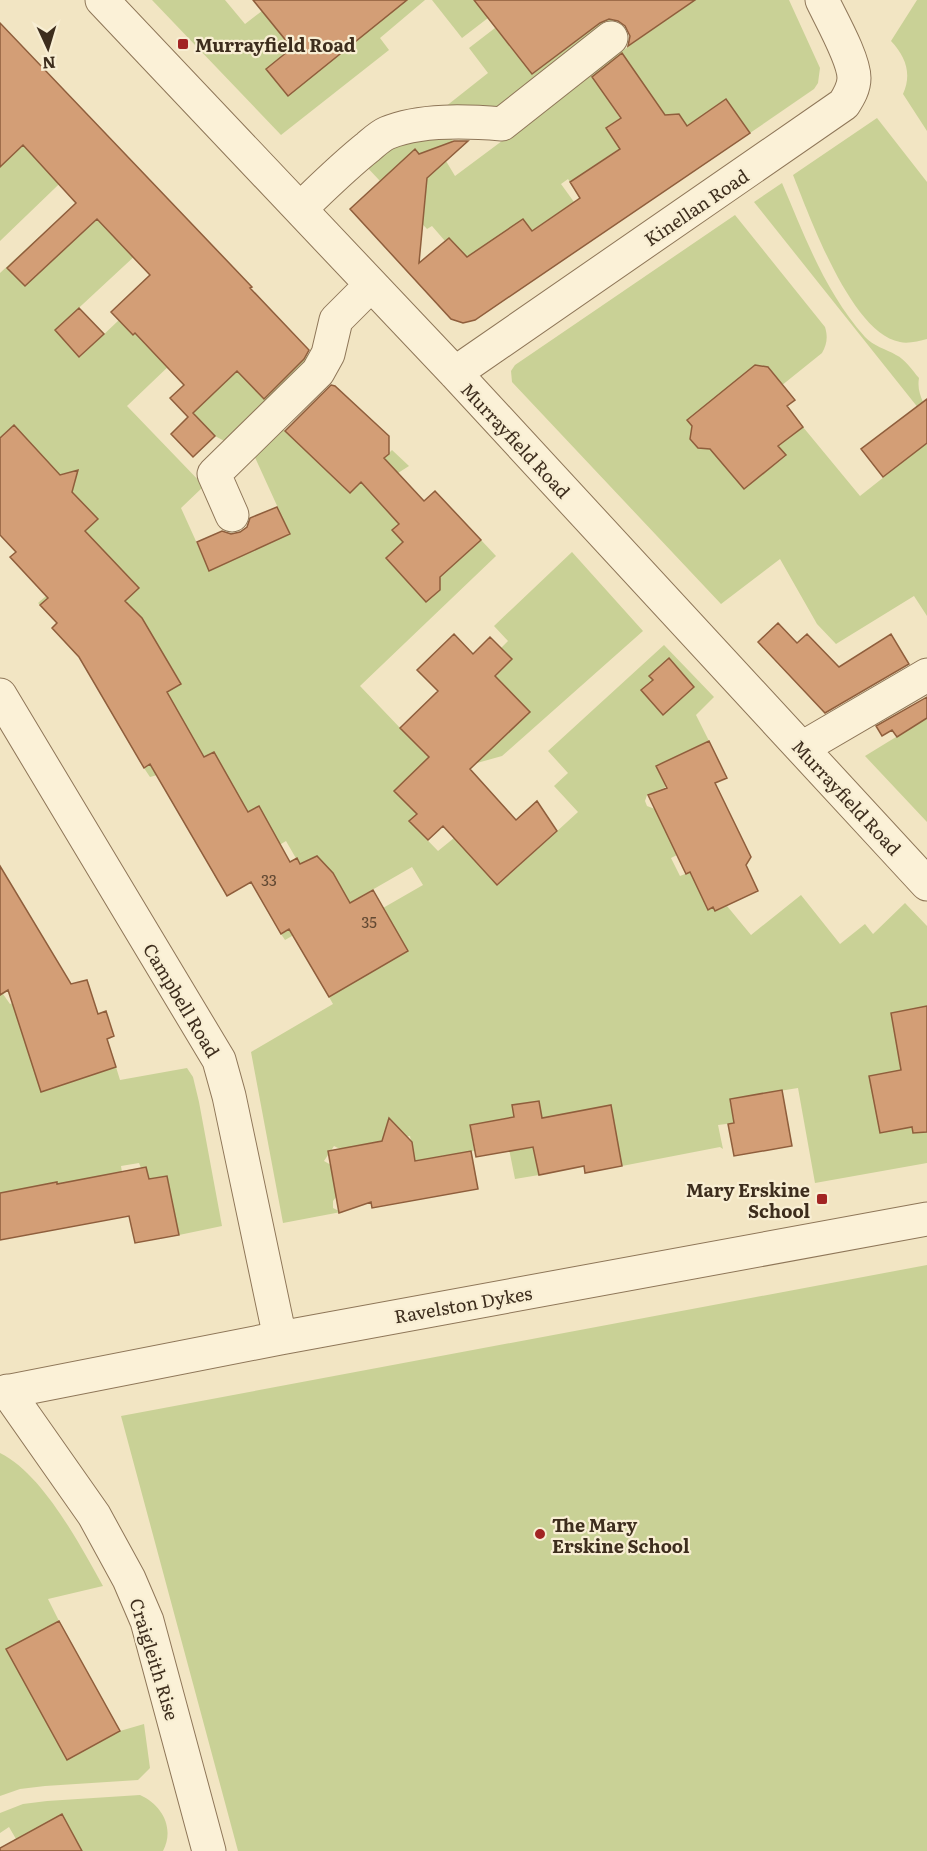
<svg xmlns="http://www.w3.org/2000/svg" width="927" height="1851" font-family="Literata,serif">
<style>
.green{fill:#c9d196}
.building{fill:#d39e76;stroke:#8f5e3c;stroke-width:1.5}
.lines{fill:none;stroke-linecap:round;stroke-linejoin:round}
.minor-casing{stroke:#8e7658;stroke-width:35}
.minor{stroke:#fbf1d7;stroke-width:33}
.poi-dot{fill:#a22423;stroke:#f8eed3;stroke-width:2}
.labels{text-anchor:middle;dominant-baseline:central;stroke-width:4.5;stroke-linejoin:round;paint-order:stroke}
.number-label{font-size:15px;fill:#624933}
.poi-label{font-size:18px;font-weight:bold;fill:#3d2d1d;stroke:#f8eed3;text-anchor:start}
.street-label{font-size:18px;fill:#3d2d1d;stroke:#f8eed3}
</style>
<rect width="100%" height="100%" fill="#f2e5c3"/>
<!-- green -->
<path class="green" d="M152 0H225L245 24 262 11 292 48 399 0H425L380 38 389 50 281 135Z
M432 0H474L488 18 462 38Z
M695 0H789L820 68 818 83 814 89 750 133 687 126 679 114 664 115 629 63 598 85 620 118 606 128 615 142 622 138 626 144 570 182 568 179 561 184 574 202 532 231 496 238 528 284 514 276 468 267 465 256 449 238 445 241 432 226 427 229 413 214 420 193 440 148H434L423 158 415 150 380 181 364 164 390 143 447 133 459 149 446 161 455 176 641 37Z
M917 0H927V131L903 94C912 74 906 57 891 41Z
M631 9 504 109 474 106 445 107 488 73 469 48 495 28 532 74 613 11Z
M877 118 927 182V339C919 341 908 344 900 342 851 333 810 217 793 175Z
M23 145 81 163 0 241V167Z
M782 183C805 237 825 292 865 337 873 346 886 349 896 355 905 359 912 370 919 378 916 396 927 403 927 419L754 202Z
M735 215 825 327C828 337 827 344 822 353L776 390 778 379 769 367 755 365 693 427 690 439 698 448H710L744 489 786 456 778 446 803 427 860 496 927 443V616L914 596 836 644 817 624 780 559 721 604 512 382 511 371 515 365Z
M97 218 138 253 55 330 80 357 119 320 194 342 127 406 204 486 181 508 209 570 290 534 252 451 278 424 349 493 392 450 409 466 398 473 399 524 403 542 386 558 421 597 430 598 440 590 439 578 481 540 496 556 360 686 424 753 512 659 501 648 508 641 494 626 572 552 643 631 502 756 459 768 438 748 395 791 417 814 409 821 438 851 454 838 498 885 578 812 554 786 568 773 548 751 664 645 714 697 696 715 709 741 656 766 666 787 647 795 645 801 647 806 655 809 664 828 668 827 681 853 671 858 680 876 690 872 709 909 713 907 716 911 727 906 751 935 801 895 840 944 865 924 873 934 905 903 927 926V1163L815 1183 798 1088 730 1099 734 1123 718 1125 723 1149 720 1147 622 1166 611 1105 542 1118 538 1101 513 1105 532 1140 539 1175 515 1179 503 1119 470 1125 474 1151 415 1161 410 1136 340 1149 334 1146 324 1161 331 1165 336 1197 333 1201V1208L341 1212 283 1223 251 1052 333 1004 329 997 408 951 383 908 423 885 412 867 285 940 281 934 346 896 336 878 301 867 286 841 218 882 214 875 268 844 240 817 221 785 230 780 214 752 187 767 150 777 144 768 193 739 161 696 181 683 153 637 89 674 138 614 125 601 139 587 100 548 40 605 38 603 53 590 83 533 69 489 75 480 68 473 62 474 44 493 24 465 39 452 14 425 0 438V273L39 237 57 256Z
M311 352 315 357 230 444 215 436 193 413 237 371 263 397Z
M927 718V822L865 756Z
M3 994 10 1004 41 994 18 1020 41 1092 116 1067 120 1080 187 1068 193 1077 199 1102 222 1226 179 1235 167 1176 149 1179 146 1167 141 1168 139 1163 121 1166 122 1172 67 1183 75 1226 66 1228 57 1182 27 1188 34 1225 0 1193V995Z
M927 1265V1851H238L121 1416Z
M0 1453C43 1474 80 1545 103 1586L48 1599 59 1621 7 1650 67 1760 120 1731 144 1724 150 1768 138 1780 45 1786 20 1789 0 1796Z
M140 1795C162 1805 175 1828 163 1851H82L16 1839 9 1827 0 1833V1813L23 1804 47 1801Z"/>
<!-- building -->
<path class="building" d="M253 0H407L288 96 266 69 292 48Z
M474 0H695L628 46 630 36 625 26 618 21 609 19 600 23 532 74Z
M0 23 252 287 250 288 309 350 304 359 264 399 237 371 193 413 215 436 193 457 171 434 188 417 170 398 184 385 135 333 133 335 111 312 150 275 97 219 25 286 7 268 76 203 23 145 0 167Z
M622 53 665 115 679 114 687 126 726 99 750 133 475 320 463 323 451 319 350 209 415 149 419 154 454 141H468L427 178 419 263 449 238 467 257 523 219 532 231 580 198 570 182 620 149 606 128 621 118 592 77Z
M79 308 104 334 79 357 55 330Z
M755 365 768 367 795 400 787 406 803 427 778 446 786 455 744 489 710 449 698 448 690 439 692 426 687 420Z
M331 385 335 386 389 436V454L384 458 424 501 435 491 481 540 440 577V590L426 602 386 558 403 542 392 530 399 524 361 482 350 493 285 431Z
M927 399V443L883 477 861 449Z
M14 425 60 475 78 470 72 492 98 519 85 531 139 588 125 601 142 618 181 684 167 692 204 757 214 752 248 812 259 806 290 862 297 858 300 864 317 856 333 873 350 903 373 890 408 951 329 997 289 929 281 934 251 882 227 896 150 764 144 768 79 657 52 628 57 623 40 605 48 598 10 557 16 552 0 535V438Z
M277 507 290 534 209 571 197 542 222 531 231 534 240 532 247 527 250 518Z
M778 623 797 643 807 634 839 667 891 634 909 664 825 713 758 642Z
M454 634 473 654 490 637 512 659 495 676 530 712 470 769 516 820 537 801 557 831 497 885 443 826 428 840 409 821 417 814 394 791 429 757 400 728 438 691 417 670Z
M669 658 694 687 663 715 641 690 653 680 649 676Z
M927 697V718L897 737 892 730 882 736 876 726Z
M709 741 727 778 715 783 751 857 746 865 758 891 715 911 713 907 708 910 690 872 686 874 648 795 667 788 656 766Z
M0 866 71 984 87 980 98 1014 106 1011 114 1036 107 1039 116 1067 41 1092 8 990 0 995Z
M927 1006V1132L913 1133 912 1127 880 1133 869 1076 901 1070 891 1013Z
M782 1090 792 1146 734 1156 728 1124 734 1123 730 1099Z
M539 1101 542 1118 611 1105 622 1166 585 1173 584 1166 539 1175 533 1147 476 1157 470 1125 514 1117 512 1105Z
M389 1118 412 1142 415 1161 471 1151 478 1189 372 1208 371 1202 339 1213 328 1151 382 1141Z
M146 1167 149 1179 167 1176 179 1235 135 1243 129 1216 0 1240V1193L57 1182V1184Z
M59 1621 120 1731 67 1760 6 1649Z
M62 1814 82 1851H0V1848Z"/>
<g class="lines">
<!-- minor casing -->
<g class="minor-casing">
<path id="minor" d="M102 0 455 373 927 884
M300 209C322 188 344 166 368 147 374 142 380 136 387 133 420 119 467 121 502 124L611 38
M455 373 844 104C849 96 854 88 854 78 854 59 831 19 822 0
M232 515 214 474 318 372 328 354 336 320 371 285
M0 695 219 1060 229 1096 280 1338
M802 748 927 675
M7 1391 94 1515 129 1579 147 1621 209 1851
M0 1393 280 1338 927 1219"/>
</g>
<!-- minor -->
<use href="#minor" class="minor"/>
</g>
<!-- markers -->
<g class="poi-dot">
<rect x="177" y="38" width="12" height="12" rx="3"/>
<rect x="816" y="1193" width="12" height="12" rx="3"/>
<circle cx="540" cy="1534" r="6"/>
</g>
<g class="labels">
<!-- number labels -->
<g class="number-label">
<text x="269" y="879">33</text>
<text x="369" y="921">35</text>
</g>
<!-- poi labels -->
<g class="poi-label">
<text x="195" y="44">Murrayfield Road</text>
<text x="810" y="1189" text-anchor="end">Mary Erskine<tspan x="810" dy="21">School</tspan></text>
<text x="552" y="1524">The Mary<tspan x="552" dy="21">Erskine School</tspan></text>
</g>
<!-- street labels -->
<g class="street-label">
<text transform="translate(696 207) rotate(-34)">Kinellan Road</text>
<text transform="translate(516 440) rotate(47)">Murrayfield Road</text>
<text transform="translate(847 797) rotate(47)">Murrayfield Road</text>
<text transform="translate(182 1000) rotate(59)">Campbell Road</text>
<text transform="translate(463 1304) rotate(-10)">Ravelston Dykes</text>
<text transform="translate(155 1659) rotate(73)">Craigleith Rise</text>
</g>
</g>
<!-- north arrow -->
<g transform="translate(48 48) rotate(176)" stroke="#f8eed3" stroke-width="4.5" paint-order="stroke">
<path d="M0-4.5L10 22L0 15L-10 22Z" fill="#3d2d1d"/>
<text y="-9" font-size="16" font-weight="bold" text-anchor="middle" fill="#3d2d1d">N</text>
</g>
</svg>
